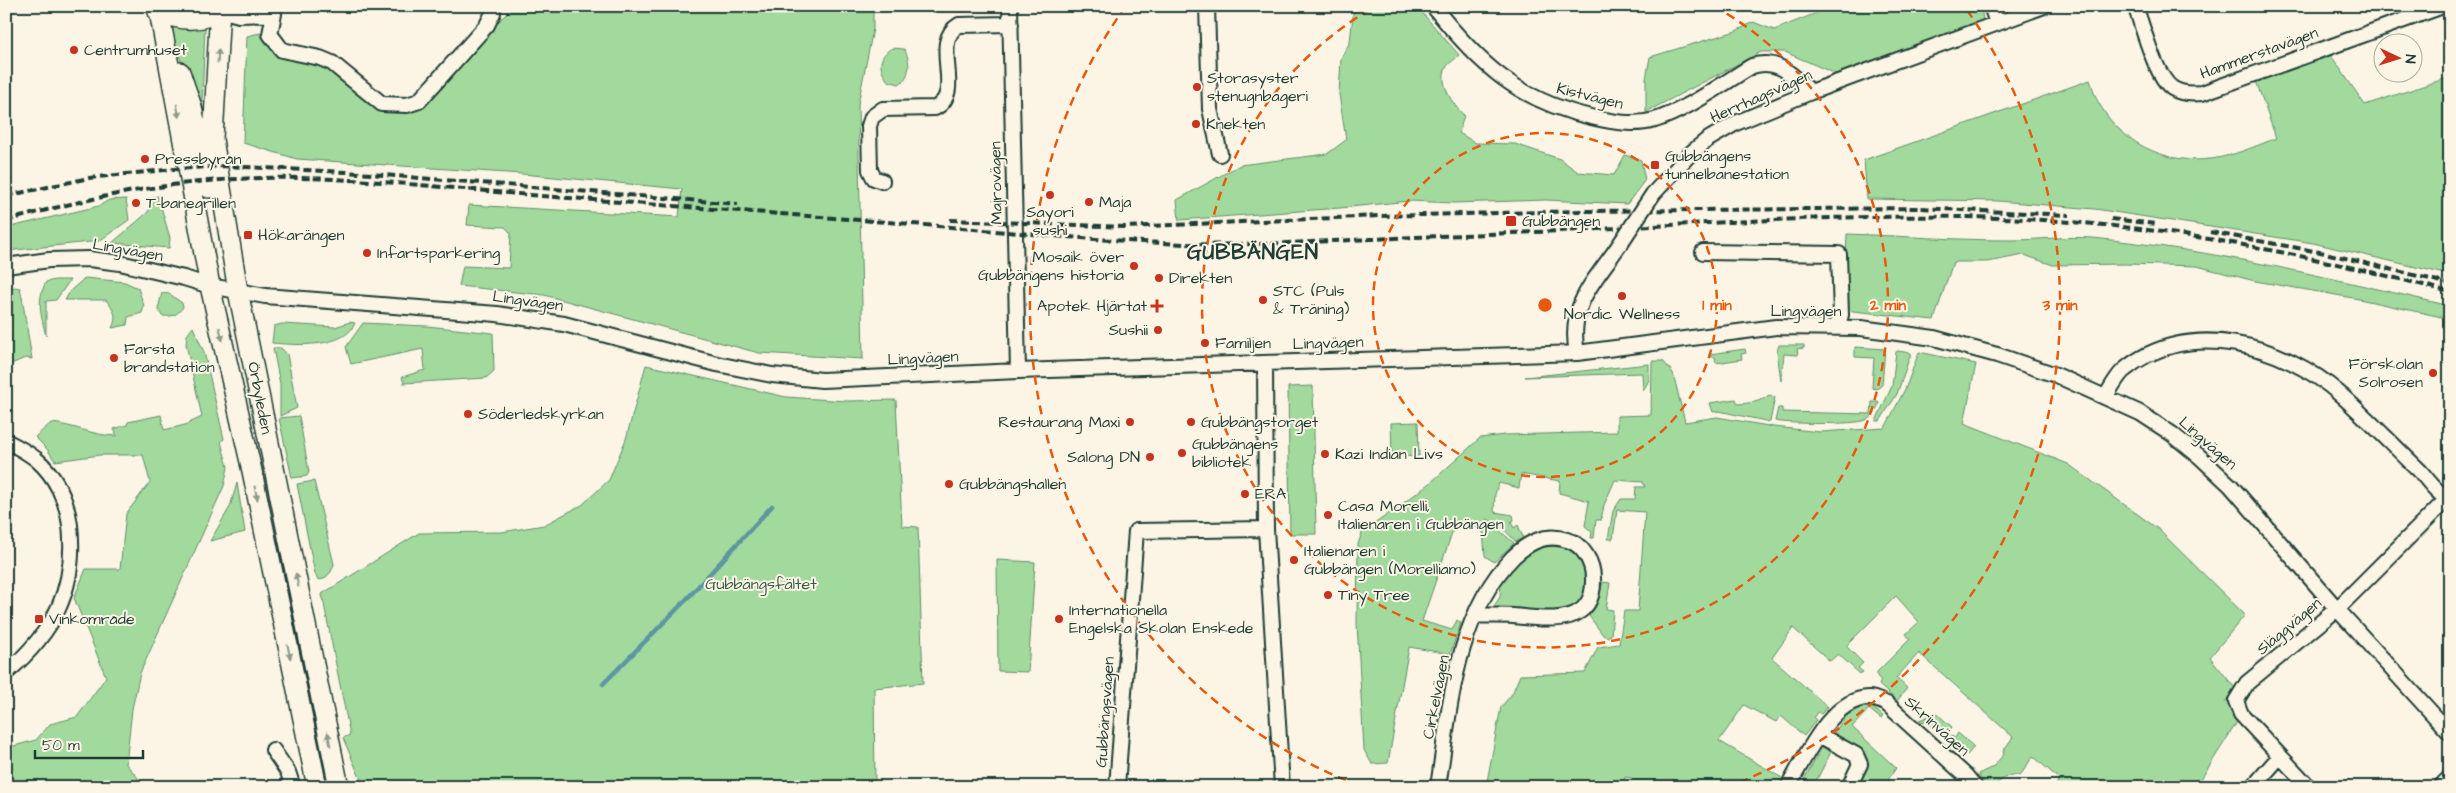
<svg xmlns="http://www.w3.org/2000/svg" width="2456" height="793" font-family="'Architects Daughter',sans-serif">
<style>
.green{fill:#a2da9e;stroke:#608c69}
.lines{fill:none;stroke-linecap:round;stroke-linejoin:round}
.stream{stroke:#5d969f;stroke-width:4.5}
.minor-casing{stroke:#1f3d34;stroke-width:18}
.secondary-casing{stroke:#1f3d34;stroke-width:22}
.minor{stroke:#fcf5e5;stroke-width:14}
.secondary{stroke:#fcf5e5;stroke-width:19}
.rail{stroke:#1f3d34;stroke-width:4;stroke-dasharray:8 4;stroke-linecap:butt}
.minor-bridge-casing{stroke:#1f3d34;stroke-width:18;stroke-linecap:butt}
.minor-bridge{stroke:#fcf5e5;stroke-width:14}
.oneway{fill:#8e998c}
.ring{fill:none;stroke:#e8590c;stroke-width:2.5;stroke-dasharray:9 6}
.poi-dot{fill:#c8321e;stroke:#fcf5e5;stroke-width:2}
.labels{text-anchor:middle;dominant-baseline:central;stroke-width:4;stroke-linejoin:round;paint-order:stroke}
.poi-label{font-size:16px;fill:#1f3d34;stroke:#fcf5e5;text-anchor:start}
.street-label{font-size:16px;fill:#1f3d34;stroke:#fcf5e5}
.park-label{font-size:16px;fill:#395c49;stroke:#fcf5e5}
.district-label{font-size:21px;font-weight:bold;letter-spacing:1px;fill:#1f3d34;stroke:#fcf5e5}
.centre{fill:#e8590c;stroke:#fcf5e5;stroke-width:2.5}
.ring-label{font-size:15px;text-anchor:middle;font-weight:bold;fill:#e8590c;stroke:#fcf5e5;stroke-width:4;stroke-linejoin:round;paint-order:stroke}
</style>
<rect width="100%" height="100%" fill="#fcf5e5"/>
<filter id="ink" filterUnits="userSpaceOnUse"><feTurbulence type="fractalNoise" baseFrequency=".02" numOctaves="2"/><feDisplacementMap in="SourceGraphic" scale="10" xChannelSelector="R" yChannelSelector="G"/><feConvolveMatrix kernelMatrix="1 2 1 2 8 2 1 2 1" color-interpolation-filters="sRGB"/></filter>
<g filter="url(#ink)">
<!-- green -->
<path class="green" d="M514 6H873V29L858 104 863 359 759 353 544 295 459 286 463 266 509 268 511 233 505 227 467 225 469 205 679 217 682 189 522 174 297 159 243 143 247 36 260 33 268 46 277 53 322 62 370 100 414 107Z
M1354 6 1417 7 1459 55C1456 59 1450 62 1447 66 1437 81 1453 106 1464 115L1459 133 1476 143 1515 144 1560 159 1578 172 1614 175 1625 155 1641 160 1645 180 1627 204 1546 200 1454 203 1409 201 1340 208 1179 220 1177 200 1240 165 1327 154 1346 140 1339 94 1341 58 1350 42Z
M1834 6H1981L1983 20 1836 74 1785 52H1761L1646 112V79L1650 57 1736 31 1753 22 1774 30Z
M171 24 205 27 202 102 204 127 194 90 173 42Z
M892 48 904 49C911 60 911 77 899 84L888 81C878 69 878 56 892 48Z
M2330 54 2365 105 2450 77V275L2313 243 2095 209 1998 201 1867 199 1864 160 2090 80C2093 88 2095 98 2100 105 2124 147 2175 168 2222 157 2240 153 2259 145 2276 138L2256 81Z
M158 196 170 238 169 248 112 243 147 213 151 207 153 197Z
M126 199 129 220 99 241 6 251V228L99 206 109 200Z
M1847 234C1901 236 1956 240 2010 240 2037 240 2066 236 2093 238 2214 250 2332 278 2450 306V312L2446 318 2359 299 2255 281 2197 266 2126 264 2053 265 2024 255 1987 262H1953L1934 320 1844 310Z
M85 278 125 282 138 288 144 306 142 313 128 317 127 325 112 328C118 316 114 310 106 300H65L71 290Z
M55 280H70L56 300 46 301V336C41 315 36 301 46 282Z
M15 287 20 288 22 297 32 359 25 358 9 365 6 362V347L12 336 6 333V289Z
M162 293 169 294 182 303 183 307C177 315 173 317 162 316L158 309Z
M350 322 355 323C345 349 294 345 272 343L274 326 282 324 335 327Z
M363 323 427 326 493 333 494 371 486 378 404 383 402 377 425 370 423 349 351 364 346 347Z
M193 327 204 352 224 439 221 442 228 467 224 486 140 673 132 709 126 764 146 787H6V751L10 747 36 740 50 724 77 717 106 677 74 598 86 569H120L126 514 150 482 143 455H100L55 461 47 449 35 437 51 423C74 425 94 436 117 436L114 429 127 425 128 422 161 415 164 430 185 425 202 417 186 344 187 335Z
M1779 345H1804V348L1797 349 1798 355 1784 354 1781 381 1777 351Z
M1855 347 1885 349 1882 385 1877 389 1872 388 1874 358 1855 357Z
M273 348H281L287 354 297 408 280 416V384Z
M1745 349 1746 353 1741 354 1742 359 1716 363 1715 357H1710V354Z
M1898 351 1911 353 1897 394 1880 421H1876L1892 386 1896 352Z
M1919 352 1976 364 1964 423 2068 464 2158 529 2245 615 2210 657 2235 688 2225 702 2239 719 2196 787H2055L2059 779 2033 756 2020 776C2006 770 1999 787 1987 787L1978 774 1993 767 2004 754 2003 751 2013 737 1919 653 1896 678 1907 688 1897 701 1879 685 1881 681 1877 676V672L1910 639 1906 634 1919 622 1896 596 1846 646 1863 663 1858 668 1863 672 1860 674 1838 654 1830 661 1793 628 1772 658 1828 707 1821 714 1818 712 1814 718 1816 720 1804 736 1781 716 1776 722 1744 705 1719 741 1784 779 1781 787H1714L1702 783 1701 787H1629L1632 778 1625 777 1622 787H1486L1501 707 1512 694 1520 675 1585 673 1598 647 1619 644 1624 611H1638L1645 512 1617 510 1613 539H1608L1613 511 1621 499H1635L1636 487H1645L1643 482 1615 480 1604 505 1601 520H1596L1594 538H1591L1592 532 1585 526 1589 501 1559 493 1560 481 1521 474 1519 488 1499 483 1495 494 1494 512 1513 515 1514 520 1511 522 1514 528 1518 525 1523 537 1516 542 1500 525 1487 519 1486 522 1492 524 1514 543 1494 562 1485 556 1483 530 1456 521 1422 621 1452 630 1457 620 1461 623 1450 654 1409 647 1388 763 1372 764 1364 750 1357 623 1358 544 1362 533 1428 485 1480 438 1505 435 1617 432V416L1651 415 1652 361H1663L1673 373 1685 422 1717 417 1774 427 1820 432 1885 428 1906 387Z
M1649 364V380L1643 391 1642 373 1525 377Z
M646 365 786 397 847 401 896 400 902 526 918 527 923 683 874 688 875 787H364L343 738 350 735 322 594 419 533 502 532 544 525 582 505 609 480 626 439Z
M1313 386 1316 534H1290L1288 387Z
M1769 395 1775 397 1770 422 1719 411 1713 412 1710 403 1736 399 1738 404C1750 403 1761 402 1769 395Z
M1872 402H1879C1877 410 1874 416 1866 420 1855 425 1787 424 1775 421L1778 408H1782V412L1871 414Z
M299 416 309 472 307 476 292 478 279 418Z
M1418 422 1419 456 1392 457 1391 423Z
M314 481 334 564 331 572 324 579 318 580 315 574 297 484Z
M237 483 245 532 210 541 230 507Z
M1555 544C1569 548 1581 554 1585 569 1592 593 1575 613 1551 614 1539 615 1526 608 1513 609 1506 609 1498 611 1490 612L1500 597 1501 581 1515 564 1535 548Z
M997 560 1035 562 1028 672 998 671Z
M1603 582 1610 583 1606 609 1613 610 1611 635 1607 637 1603 635 1589 616 1596 606Z
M1861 707 1873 708 1883 716 1881 719 1869 709 1852 727 1896 768 1888 780 1896 787H1851L1862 765 1832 736 1846 716Z
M1936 713 1952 727 1945 736 1939 733 1925 721 1921 722 1919 720Z
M1958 733 1974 747 1967 755C1960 754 1951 746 1949 738L1951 736 1955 738Z
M1822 747 1831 752 1813 787H1800Z"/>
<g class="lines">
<!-- stream -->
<path class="stream" d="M603 684 684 602 772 506"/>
<!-- minor casing -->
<g class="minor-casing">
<path id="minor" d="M270 6 274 14 270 34 282 50 320 58 332 63 382 104 407 105 419 101 487 25 493 13
M1010 6 1018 371
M1207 6 1210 109 1220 154
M1433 6C1479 64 1517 100 1591 117 1612 122 1634 126 1655 120 1687 110 1722 84 1752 66 1779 58 1792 75 1811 92
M1991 6 1997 23
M2135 6C2143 26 2155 76 2172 88 2181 94 2192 94 2202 93L2443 6
M220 10 239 15 274 14
M882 181 874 178 870 170 869 126 872 117 883 109 935 108C966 93 929 42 959 25L1011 24
M1653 194 1690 154 1707 140 1736 123 1811 92 2044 6
M1703 252 1839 254 1841 315 1837 327
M6 266 49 260 89 259 120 263 184 278 210 286 265 296 497 314 564 324 717 364 772 375 822 380 1018 371 1577 353 1776 327 1861 328 1934 338 1997 355 2056 375 2140 413 2172 434 2199 456 2231 486 2337 609 2450 733
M1577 353C1567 303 1597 279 1622 241
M1265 363 1266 529 1282 787
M2106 396C2111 388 2116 378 2123 371 2186 317 2284 344 2341 395 2368 419 2394 446 2420 471 2428 480 2438 495 2450 500
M6 441C16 446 27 452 36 459 55 475 67 500 70 525 77 589 54 632 6 673
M1819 735 1856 755 1860 764 1849 787
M273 750 288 772 293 787
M1117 787 1136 531 1266 529
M1438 787C1450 709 1455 616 1513 557 1529 542 1545 533 1567 540 1583 544 1593 563 1593 578 1595 628 1546 619 1513 616 1501 615 1488 616 1475 615
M1788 787C1805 758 1831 698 1869 698 1875 698 1882 702 1887 704L1966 776 1975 787
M2253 787 2280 756
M2309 787 2241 714 2236 701 2247 683 2337 609 2447 499
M2440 787 2450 777"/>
</g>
<!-- secondary casing -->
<g class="secondary-casing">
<path id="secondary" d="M158 6 210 286 252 471 317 787
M220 6 213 139 238 291 339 787
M158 12C179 20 201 24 220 10
M180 72 192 107 209 188"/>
</g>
<!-- minor -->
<use href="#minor" class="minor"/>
<!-- secondary -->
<use href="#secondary" class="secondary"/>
<!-- rail -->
<path class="rail" d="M6 196 89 178 175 169 224 166 346 172 738 204
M2111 219 2156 224
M950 220 1125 227 1380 216 1584 211 1920 208 2069 215
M6 221C90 197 174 180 261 178 364 176 467 191 569 198 697 208 824 217 951 227 1029 234 1107 241 1185 244 1255 246 1325 241 1395 238 1457 235 1519 233 1580 230 1728 222 1876 212 2025 219 2169 226 2311 255 2450 292
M2210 232 2325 253 2450 284"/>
<!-- minor-bridge casing -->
<g class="minor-bridge-casing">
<path id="minor-bridge" d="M1622 241 1653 194"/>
</g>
<!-- minor-bridge -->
<use href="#minor-bridge" class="minor-bridge"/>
</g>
<!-- one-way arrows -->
<defs><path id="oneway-solid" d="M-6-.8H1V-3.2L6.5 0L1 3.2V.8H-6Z" transform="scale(1.25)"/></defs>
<g class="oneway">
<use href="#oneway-solid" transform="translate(218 56) rotate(-87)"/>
<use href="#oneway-solid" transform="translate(178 111) rotate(80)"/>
<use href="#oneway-solid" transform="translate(221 334) rotate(77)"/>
<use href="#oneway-solid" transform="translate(256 493) rotate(78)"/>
<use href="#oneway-solid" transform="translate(297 580) rotate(-101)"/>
<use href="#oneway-solid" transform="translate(289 652) rotate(78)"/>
<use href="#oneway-solid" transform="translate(329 739) rotate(-101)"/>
</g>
</g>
<!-- distance rings -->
<g class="ring">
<circle cx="1545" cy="305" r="172"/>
<path d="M1714 6A343 343 0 1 1 1376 6"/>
<path d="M1360 786A515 515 0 0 1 1123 10M1967 10A515 515 0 0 1 1730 786"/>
</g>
<!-- markers -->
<g class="poi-dot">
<circle cx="74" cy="50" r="5"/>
<circle cx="1197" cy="87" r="5"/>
<circle cx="1196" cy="124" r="5"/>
<circle cx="145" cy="159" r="5"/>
<rect x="1650" y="160" width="10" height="10" rx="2.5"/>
<circle cx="1050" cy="195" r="5"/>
<circle cx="1089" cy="202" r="5"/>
<circle cx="136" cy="203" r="5"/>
<rect x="1505" y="215" width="12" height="12" rx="2.5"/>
<rect x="243" y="230" width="10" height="10" rx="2.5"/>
<circle cx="367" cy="253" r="5"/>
<circle cx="1134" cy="266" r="5"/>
<circle cx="1159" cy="278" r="5"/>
<circle cx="1622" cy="296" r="5"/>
<circle cx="1263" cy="300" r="5"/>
<path d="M1154.5 298.5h5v5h5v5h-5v5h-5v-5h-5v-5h5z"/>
<circle cx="1158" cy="330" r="5"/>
<circle cx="1205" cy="343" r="5"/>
<circle cx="114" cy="358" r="5"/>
<circle cx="2433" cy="373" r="5"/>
<circle cx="468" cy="414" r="5"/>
<circle cx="1130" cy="422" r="5"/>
<circle cx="1191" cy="422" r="5"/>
<circle cx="1182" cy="453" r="5"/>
<circle cx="1325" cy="454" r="5"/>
<circle cx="1150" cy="457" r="5"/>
<circle cx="949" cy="484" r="5"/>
<circle cx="1245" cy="494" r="5"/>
<circle cx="1328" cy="515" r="5"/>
<circle cx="1294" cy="560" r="5"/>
<circle cx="1328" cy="595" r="5"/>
<rect x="34" y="614" width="10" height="10" rx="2.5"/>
<circle cx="1059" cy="619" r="5"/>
</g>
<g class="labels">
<!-- poi labels -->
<g class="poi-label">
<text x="84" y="50">Centrumhuset</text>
<text x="1207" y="78">Storasyster<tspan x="1207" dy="18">stenugnbageri</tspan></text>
<text x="1206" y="124">Knekten</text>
<text x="1665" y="156">Gubbängens<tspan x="1665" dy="18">tunnelbanestation</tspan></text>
<text x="155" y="159">Pressbyrån</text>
<text x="1099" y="202">Maja</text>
<text x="146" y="203">T-banegrillen</text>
<text x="1050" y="212" text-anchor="middle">Sayori<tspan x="1050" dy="18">sushi</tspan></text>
<text x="1522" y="221">Gubbängen</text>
<text x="258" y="235">Hökarängen</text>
<text x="377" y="253">Infartsparkering</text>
<text x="1124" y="257" text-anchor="end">Mosaik över<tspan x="1124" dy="18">Gubbängens historia</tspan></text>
<text x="1169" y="278">Direkten</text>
<text x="1273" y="291">STC (Puls<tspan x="1273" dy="18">&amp; Träning)</tspan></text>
<text x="1147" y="306" text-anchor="end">Apotek Hjärtat</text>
<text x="1622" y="314" text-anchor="middle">Nordic Wellness</text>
<text x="1148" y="330" text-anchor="end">Sushii</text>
<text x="1215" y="343">Familjen</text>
<text x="124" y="349">Farsta<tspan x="124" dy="18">brandstation</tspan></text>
<text x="2423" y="364" text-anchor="end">Förskolan<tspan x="2423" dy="18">Solrosen</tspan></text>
<text x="478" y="414">Söderledskyrkan</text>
<text x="1120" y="422" text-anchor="end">Restaurang Maxi</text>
<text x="1201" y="422">Gubbängstorget</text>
<text x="1192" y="444">Gubbängens<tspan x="1192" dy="18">bibliotek</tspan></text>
<text x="1335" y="454">Kazi Indian Livs</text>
<text x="1140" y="457" text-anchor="end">Salong DN</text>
<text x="959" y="484">Gubbängshallen</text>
<text x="1255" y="494">ERA</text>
<text x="1338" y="506">Casa Morelli,<tspan x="1338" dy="18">Italienaren i Gubbängen</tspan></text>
<text x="1304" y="551">Italienaren i<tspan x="1304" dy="18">Gubbängen (Morelliamo)</tspan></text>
<text x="1338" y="595">Tiny Tree</text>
<text x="1069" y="610">Internationella<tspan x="1069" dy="18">Engelska Skolan Enskede</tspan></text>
<text x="49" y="619">Vinkområde</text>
</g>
<!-- street labels -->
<g class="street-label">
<text transform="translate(2259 53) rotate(-20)">Hammerstavägen</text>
<text transform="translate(1590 96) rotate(14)">Kistvägen</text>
<text transform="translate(1761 96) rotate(-24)">Herrhagsvägen</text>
<text transform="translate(996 183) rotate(-91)">Majrovägen</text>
<text transform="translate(128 250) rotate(10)">Lingvägen</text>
<text transform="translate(528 301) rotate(8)">Lingvägen</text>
<text x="1806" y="311">Lingvägen</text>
<text transform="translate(1328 343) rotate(-2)">Lingvägen</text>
<text transform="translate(923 358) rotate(-3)">Lingvägen</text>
<text transform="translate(260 398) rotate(79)">Örbyleden</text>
<text transform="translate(2208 443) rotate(41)">Lingvägen</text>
<text transform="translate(2289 626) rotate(-40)">Släggvägen</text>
<text transform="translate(1436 697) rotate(-79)">Cirkelvägen</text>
<text transform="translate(1105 712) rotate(-86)">Gubbängsvägen</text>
<text transform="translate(1937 726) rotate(42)">Skrinvägen</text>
</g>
<!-- park labels -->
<g class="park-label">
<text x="761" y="584">Gubbängsfältet</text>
</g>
<!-- district labels -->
<g class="district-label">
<text x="1253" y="252">GUBBÄNGEN</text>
</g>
</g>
<circle cx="1545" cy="305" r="8" class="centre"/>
<g class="ring-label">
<text x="1717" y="310">1 min</text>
<text x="1888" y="310">2 min</text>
<text x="2060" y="310">3 min</text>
</g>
<!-- margin -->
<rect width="2456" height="793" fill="none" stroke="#fcf5e5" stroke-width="25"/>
<rect x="12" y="12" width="2431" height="768" fill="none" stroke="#1f3d34" stroke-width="2" filter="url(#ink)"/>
<!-- north arrow -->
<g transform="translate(2398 58) rotate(94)"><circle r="24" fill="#fcf5e5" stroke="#a4ab9e"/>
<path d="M0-4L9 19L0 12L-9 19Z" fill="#c8321e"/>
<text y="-8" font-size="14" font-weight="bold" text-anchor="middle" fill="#1f3d34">N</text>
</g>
<!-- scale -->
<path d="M35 750v8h108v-8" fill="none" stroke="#1f3d34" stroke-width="2.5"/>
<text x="42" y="750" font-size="15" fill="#1f3d34" stroke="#fcf5e5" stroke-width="4" paint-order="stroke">50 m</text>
</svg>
